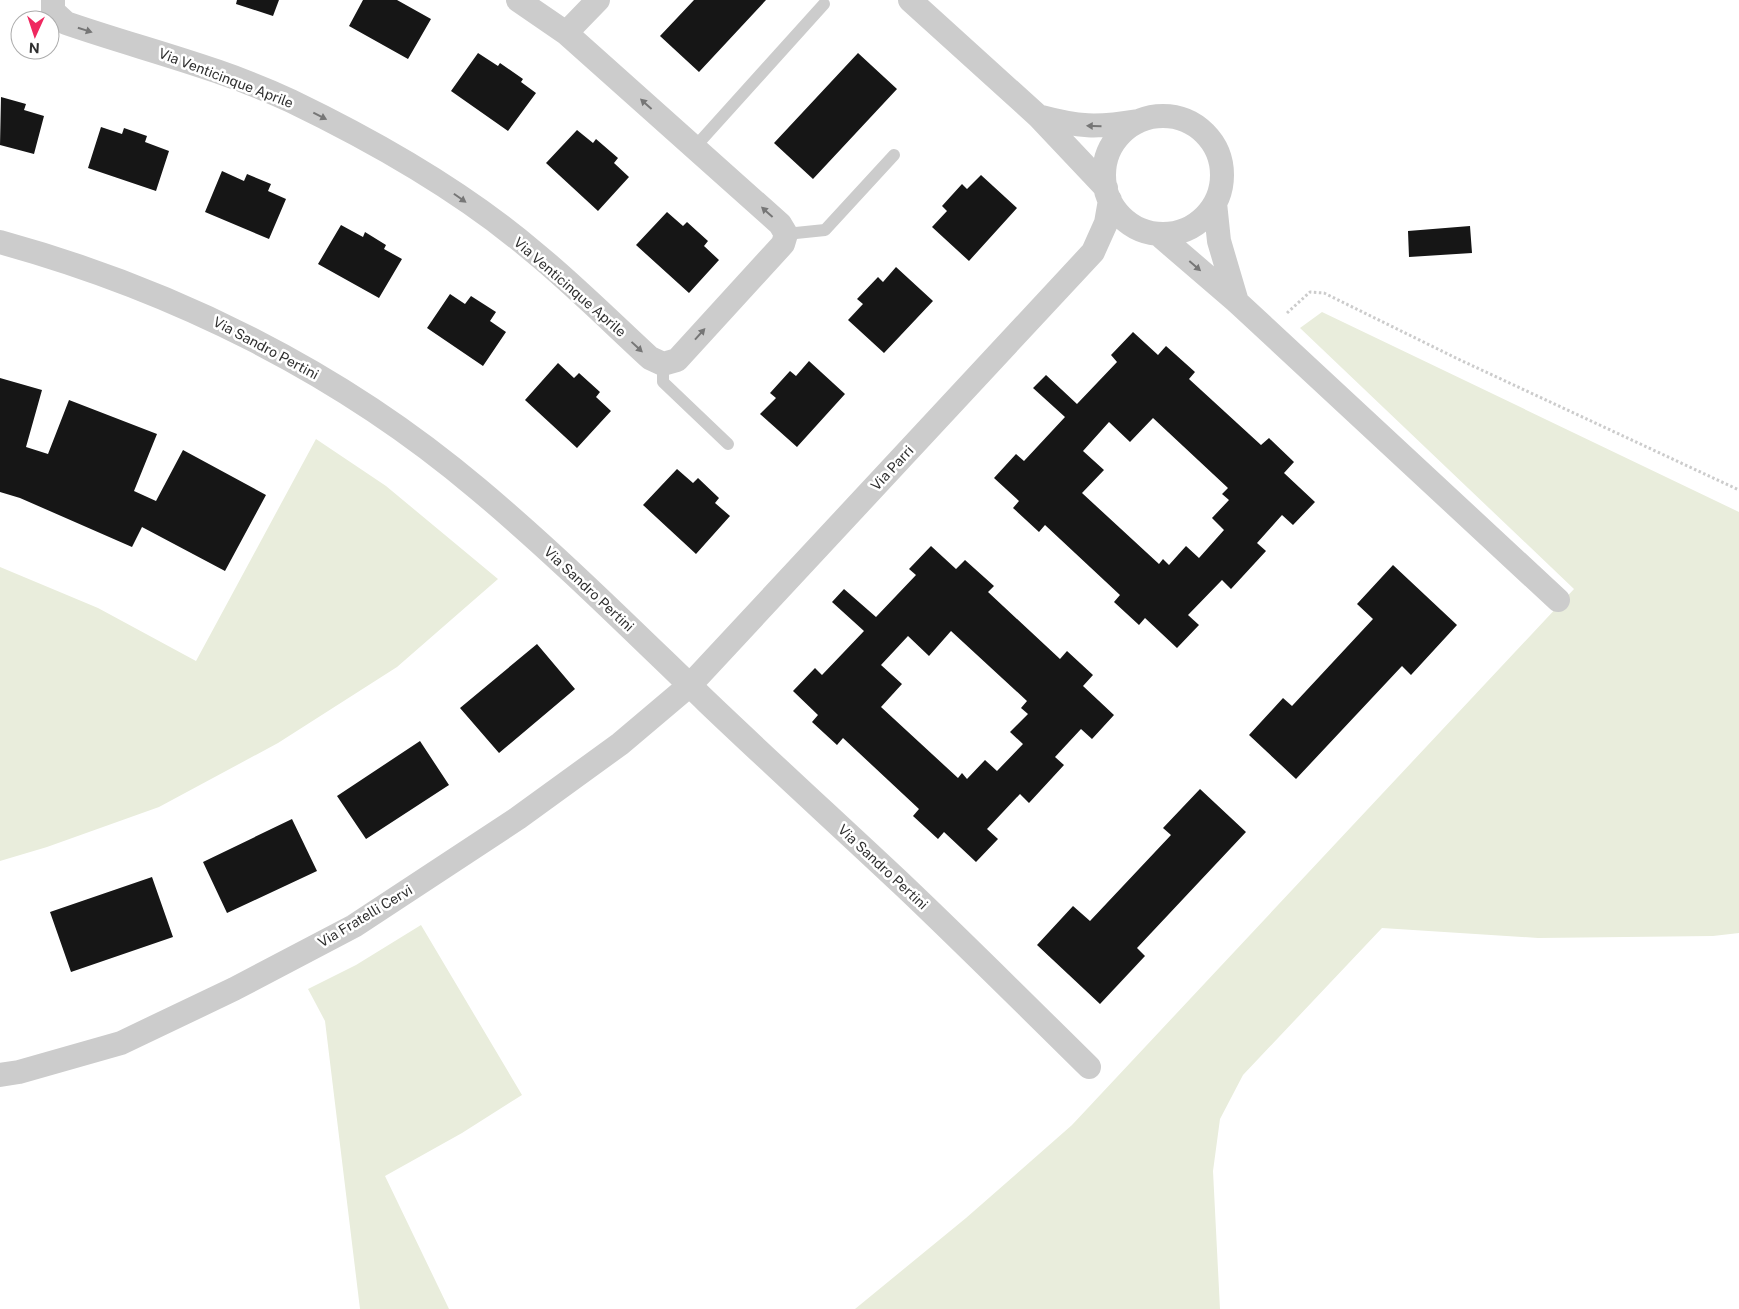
<svg xmlns="http://www.w3.org/2000/svg" width="1739" height="1309" font-family="'Public Sans',sans-serif">
<style>
.green{fill:#e9eddc}
.building{fill:#161616;fill-rule:evenodd}
.lines{fill:none;stroke-linecap:round;stroke-linejoin:round}
.path{stroke:#ccc;stroke-width:3;stroke-dasharray:2.5 2.5;stroke-linecap:butt}
.lane{stroke:#ccc;stroke-width:12}
.street{stroke:#ccc;stroke-width:24}
.oneway{fill:#767676}
.labels{text-anchor:middle;dominant-baseline:central;stroke-width:5;stroke-linejoin:round;paint-order:stroke}
.street-label{font-size:14px;fill:#2f2f2f;stroke:#fff}
</style>
<rect width="100%" height="100%" fill="#fff"/>
<!-- green -->
<path class="green" d="M1322 312 1739 512V933L1713 936 1538 938 1382 928 1243 1075 1220 1119 1213 1171 1220 1309H855L966 1218 1072 1125 1574 589 1300 328Z
M316 439 386 486 498 579 397 667 278 743 159 807 47 847 0 861V567L98 608 196 661Z
M421 925 522 1095 462 1133 385 1176 449 1309H360L325 1021 308 989 356 965Z"/>
<!-- building -->
<path class="building" d="M237 0H279L273 16 236 4Z
M363 0H397L431 19 408 59 349 26Z
M694 0H766L699 72 660 36Z
M478 53 498 66 500 63 523 79 521 82 536 93 508 131 451 91Z
M858 53 897 89 813 179 774 143Z
M1 97 26 104 24 110 44 116 34 154 0 145Z
M101 127 122 134 124 128 147 136 145 142 169 151 156 191 88 168Z
M577 130 593 143 596 139 618 158 614 163 629 177 598 211 546 163Z
M222 171 244 181 247 174 271 184 268 191 286 199 269 239 205 212Z
M981 175 1017 208 969 261 932 227 947 211 942 206 962 184 967 189Z
M667 212 683 226 687 222 708 241 704 246 719 260 689 293 636 245Z
M341 225 363 237 365 232 386 245 384 249 402 259 379 298 318 264Z
M1470 226 1472 253 1409 257 1408 231Z
M896 267 933 301 884 353 848 320 863 304 857 299 878 277 883 282Z
M450 294 465 304 471 296 496 312 490 321 506 332 483 366 427 328Z
M1133 332 1158 355 1166 346 1195 372 1189 379 1261 445 1269 438 1294 462 1284 473 1315 502 1293 525 1282 515 1257 543 1266 551 1231 589 1222 580 1188 615 1199 625 1177 648 1145 618 1139 625 1114 602 1120 595 1045 525 1039 532 1013 508 1019 501 994 478 1016 454 1024 461 1065 417 1033 388 1046 375 1077 404 1117 362 1111 355ZM1153 418 1228 488 1222 494 1229 500 1212 518 1224 530 1199 558 1186 546 1169 565 1163 559 1159 564 1082 493 1104 470 1083 451 1109 422 1130 442Z
M809 361 845 394 797 447 760 414 776 398 770 393 790 371 796 376Z
M558 363 574 378 579 373 600 392 596 397 611 411 577 448 525 400Z
M0 378 42 390 26 447 48 454 69 400 157 434 134 491 156 501 183 450 266 495 225 571 142 527 132 547 20 498 0 492Z
M677 469 693 483 698 478 719 498 715 503 730 516 696 554 643 505Z
M931 546 956 569 965 560 994 586 988 592 1060 659 1067 651 1093 675 1083 686 1114 715 1092 739 1081 729 1055 757 1064 765 1029 803 1020 794 987 829 998 839 976 862 944 832 938 839 913 816 919 809 843 738 837 745 812 722 818 715 793 691 815 668 822 675 864 631 832 602 844 589 876 617 916 575 909 569ZM951 631 1027 701 1021 708 1028 714 1010 732 1023 744 997 771 985 760 967 779 962 773 958 778 881 707 902 684 881 665 908 636 929 656Z
M1393 565 1457 625 1411 675 1402 666 1296 779 1249 735 1283 698 1292 706 1373 619 1357 604Z
M537 644 575 689 499 753 460 708Z
M420 741 449 785 366 839 337 796Z
M1200 789 1246 832 1137 948 1145 956 1100 1004 1037 945 1073 906 1090 921 1171 835 1163 828Z
M292 819 317 871 227 913 203 862Z
M152 877 173 937 71 972 50 912Z"/>
<g class="lines">
<!-- path -->
<path class="path" d="M1287 313 1310 292 1324 293 1458 359 1739 490"/>
<!-- lane -->
<path class="lane" d="M695 147 824 4
M786 234 825 230 894 155
M663 364V382L728 444"/>
<!-- street -->
<path class="street" d="M53 0V11L66 23C141 49 219 67 291 101 374 141 466 194 535 253 575 286 612 323 650 358L663 364 677 360 783 244 786 234 780 224 566 33 518 0
M910 0 1038 116 1106 188
M566 33 598 0
M1038 116C1079 127 1096 128 1138 121
M1104 175a59 59 0 1 1 118 0a59 59 0 1 1-118 0Z
M1215 203 1219 241 1237 302
M1158 234 1237 302 1558 600
M0 242C174 290 340 372 478 489 558 556 632 630 707 702 772 764 839 825 905 887 967 946 1028 1007 1089 1067
M0 1075 19 1072 121 1043 234 989 354 926 518 818 620 744 691 684 1093 252 1106 223 1110 200"/>
</g>
<!-- one-way arrows -->
<defs><path id="oneway-solid" d="M-6-.8H1V-3.2L6.5 0L1 3.2V.8H-6Z" transform="scale(1.25)"/></defs>
<g class="oneway">
<use href="#oneway-solid" transform="translate(85 30) rotate(18)"/>
<use href="#oneway-solid" transform="translate(646 104) rotate(-138)"/>
<use href="#oneway-solid" transform="translate(320 116) rotate(27)"/>
<use href="#oneway-solid" transform="translate(1094 126) rotate(-179)"/>
<use href="#oneway-solid" transform="translate(460 198) rotate(35)"/>
<use href="#oneway-solid" transform="translate(767 212) rotate(-138)"/>
<use href="#oneway-solid" transform="translate(1195 266) rotate(41)"/>
<use href="#oneway-solid" transform="translate(700 334) rotate(-48)"/>
<use href="#oneway-solid" transform="translate(637 347) rotate(43)"/>
</g>
<g class="labels">
<!-- street labels -->
<g class="street-label">
<text transform="translate(226 78) rotate(21)">Via Venticinque Aprile</text>
<text transform="translate(570 287) rotate(41)">Via Venticinque Aprile</text>
<text transform="translate(266 348) rotate(28)">Via Sandro Pertini</text>
<text transform="translate(892 468) rotate(-47)">Via Parri</text>
<text transform="translate(589 589) rotate(43)">Via Sandro Pertini</text>
<text transform="translate(883 867) rotate(43)">Via Sandro Pertini</text>
<text transform="translate(365 916) rotate(-31)">Via Fratelli Cervi</text>
</g>
</g>
<!-- north arrow -->
<g transform="translate(35 35) rotate(183)"><circle r="24" fill="#ffffff" stroke="#acacac"/>
<path d="M0-4L9 19L0 12L-9 19Z" fill="#ef285f"/>
<text y="-8" font-size="14" font-weight="bold" text-anchor="middle" fill="#2f2f2f">N</text>
</g>
</svg>
